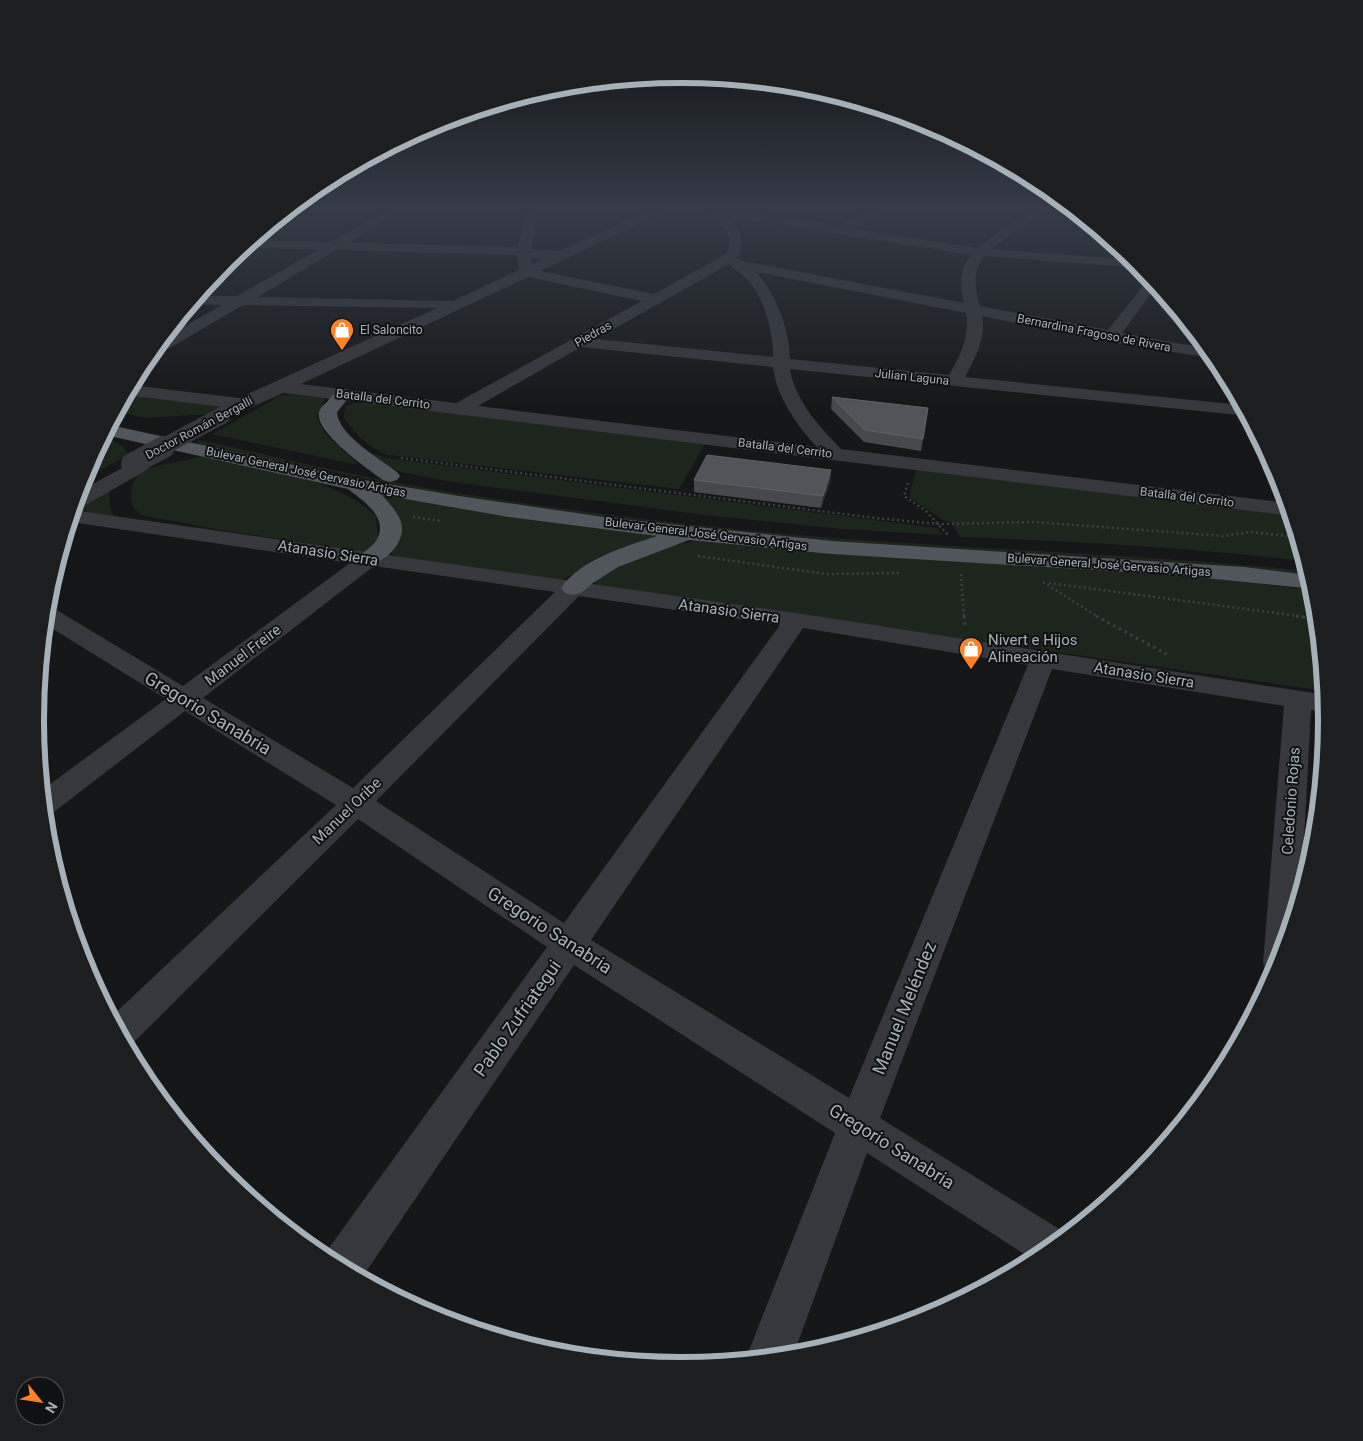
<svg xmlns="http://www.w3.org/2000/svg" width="1363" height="1441" font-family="Roboto,sans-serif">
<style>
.green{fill:#1d261d}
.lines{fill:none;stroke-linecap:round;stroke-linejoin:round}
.path-far1{stroke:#3c4044;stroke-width:2.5;stroke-dasharray:2 3;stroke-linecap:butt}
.path{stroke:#3c4044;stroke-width:3;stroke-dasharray:2.5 4;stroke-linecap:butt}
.minor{fill:#36383d;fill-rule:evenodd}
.major{fill:#51565c;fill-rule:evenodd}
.minor-bridge-far1{stroke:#36383d;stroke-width:17}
.minor-bridge{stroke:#36383d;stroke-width:22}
.wall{fill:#46494c}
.shaded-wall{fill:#2e3032}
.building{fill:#515458;stroke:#5e6267}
.labels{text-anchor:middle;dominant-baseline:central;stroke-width:4;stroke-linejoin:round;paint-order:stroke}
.far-poi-label{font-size:12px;fill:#a6b0b8;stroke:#101112;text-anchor:start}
.far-street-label{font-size:12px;fill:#a6b0b8;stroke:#101112}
.street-label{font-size:15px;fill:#a6b0b8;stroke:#101112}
.poi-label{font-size:15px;fill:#a6b0b8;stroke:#101112;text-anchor:start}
.near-street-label{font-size:18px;fill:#a6b0b8;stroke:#101112}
.rim{fill:none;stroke:#a6b0b8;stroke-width:6}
</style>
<rect width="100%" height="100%" fill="#151617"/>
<!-- green -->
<path class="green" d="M127 394 223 406 208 414 146 418 117 412Z
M290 395 325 398 317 416C322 437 343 448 357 463L353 464 212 434 280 396Z
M354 403H368L706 442 679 489 388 455C369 448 356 434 344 419L345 406Z
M104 436 124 447 128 455 82 480Z
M200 440C272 456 343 473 415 486 527 505 641 520 754 531 939 549 1124 552 1308 571L1310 575 1222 566 1082 556 847 544 635 521 470 499 193 445Z
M370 453 387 458 937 528 943 535 843 529 713 516 453 482 401 472 390 467Z
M201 456C257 469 333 476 376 516L378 539 369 550 364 552 221 530 145 516C135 512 131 507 131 496 131 459 177 466 201 456Z
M916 470 1291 515 1305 561C1191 548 1075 541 960 537L952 523 943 520 909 497Z
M109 490 110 506 114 517 72 513 74 508Z
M385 495 658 536C638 546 615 549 596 558 584 564 571 579 559 580L395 556 392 553C408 528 402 516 383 496Z
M695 541 843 554 1210 578 1314 590 1325 691 599 586 593 581 601 572 668 547Z"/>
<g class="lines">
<!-- path-far1 -->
<path class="path-far1" d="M401 458 875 518 938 524 1034 522 1223 536 1250 532 1298 537
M908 483 904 496 926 511 948 535
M413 517 442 521
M698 556 826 574 901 573
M961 574 964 617
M1043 582 1098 617
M1049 583 1306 617"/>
<!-- path -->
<path class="path" d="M964 616 965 627
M1096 616 1170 656
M1296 616 1318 619"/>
<!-- minor -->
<path class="minor" d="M391 208H405L349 243 518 247 527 208H539L531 249 560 251 654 208H669L667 211 540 271 654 294 726 254C740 229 712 222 704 208H718L840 226 869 208H883L881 211 854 229 977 248 1031 208H1044L1042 211 991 249 1135 260 1143 268 984 256C972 271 975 289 980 306L1108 330 1150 277 1157 285 1122 333 1209 349 1217 359 1111 342 982 316C986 339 976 356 965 377L1242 405 1248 416 790 369C795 401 820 427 841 449L1288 503 1292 516 283 393 223 420 217 419 214 415 223 407 126 395 131 385 239 398 437 308 243 305 158 355 148 356 162 339 222 305 191 304 198 296H237L318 250 244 247 253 240 331 242ZM729 217 971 255C959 270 960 285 964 303L742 261 736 259C746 243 741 230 729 217ZM336 250 517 255 519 270 453 301 258 297ZM531 257 542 259H543L531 265ZM729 264C734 270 741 273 747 279 765 299 773 331 773 357L596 339ZM756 272 966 313C970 337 961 354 949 375L790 359C789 328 777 295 756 272ZM528 277 642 301 456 403 301 384ZM581 347 773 367C776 396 797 426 817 447L478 406Z
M140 460 147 462 150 466 147 470 82 507 73 509 78 492 133 462Z
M79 511 796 613 1326 695 1327 712 1311 710 1301 895 1279 968 1275 975 1268 973 1263 963 1284 706 1052 669 880 1118 1069 1235 1035 1261 867 1153 793 1356 747 1361 746 1358 835 1133 574 965 361 1279 324 1259 326 1252 547 947 358 819 132 1044 126 1046 111 1017 336 805 185 711 54 812 44 815 42 790 166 699 45 624 46 607 55 609 183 686 350 563 71 522 70 520 72 512ZM374 566 555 592 353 788 203 698ZM579 596 780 625 564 923 376 801ZM803 628 1028 665 849 1098 591 940Z"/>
<!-- major -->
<path class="major" d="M343 389 349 390 352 394 337 412C337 434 380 459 397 472L400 476 397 480 390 482 383 480C368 469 314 432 319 412 320 408 323 405 326 403 331 397 335 391 343 389Z
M110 425 358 479 459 496 611 518 832 541 1244 567 1310 575 1314 589 1175 575 832 554 689 540 618 567 593 583 581 593 573 595 565 593 561 588C582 558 625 547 657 536L509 517 382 495C390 504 402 516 402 529 402 548 379 568 361 564L358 559C363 551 373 547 377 539 389 517 362 500 348 489L105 435Z"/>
<!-- minor-bridge-far1 -->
<path class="minor-bridge-far1" d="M161 448 223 415"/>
<!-- minor-bridge -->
<path class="minor-bridge" d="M132 464 164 447"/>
</g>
<!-- wall -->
<path class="wall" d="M1165 296 1177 311 1161 308Z
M832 397 928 408 921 451 864 442 831 409Z
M831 470 830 482 821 508 694 492V480Z"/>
<!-- shaded-wall -->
<path class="shaded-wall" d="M831 470 830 482 821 508 823 496Z"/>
<!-- building -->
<path class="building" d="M1165 296 1169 300 1163 299Z
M832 397 928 408 923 439 865 430Z
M707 455 831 470 823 496 694 480Z"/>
<!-- sky -->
<linearGradient id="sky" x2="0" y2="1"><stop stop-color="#0c0c0d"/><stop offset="0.51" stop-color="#353c47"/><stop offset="1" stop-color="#353c47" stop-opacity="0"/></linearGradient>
<rect width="1363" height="409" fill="url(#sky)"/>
<!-- icons -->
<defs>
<g id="shop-pin" transform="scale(1.25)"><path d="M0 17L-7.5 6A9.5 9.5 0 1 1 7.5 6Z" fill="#ff8325" stroke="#101112"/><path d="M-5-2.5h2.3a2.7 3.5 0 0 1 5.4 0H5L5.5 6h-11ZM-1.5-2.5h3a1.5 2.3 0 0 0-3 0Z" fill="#fff"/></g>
</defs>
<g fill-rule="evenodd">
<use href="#shop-pin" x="342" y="330"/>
<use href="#shop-pin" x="971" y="649"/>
</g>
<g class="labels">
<!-- far-poi labels -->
<g class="far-poi-label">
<text x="360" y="330">El Saloncito</text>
</g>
<!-- far-street labels -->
<g class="far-street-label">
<text transform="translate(1094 333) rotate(11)">Bernardina Fragoso de Rivera</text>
<text transform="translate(593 334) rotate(-29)">Piedras</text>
<text transform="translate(912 377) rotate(6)">Julian Laguna</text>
<text transform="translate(383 399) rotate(7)">Batalla del Cerrito</text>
<text transform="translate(199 428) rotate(-28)">Doctor Román Bergalli</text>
<text transform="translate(785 448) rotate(7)">Batalla del Cerrito</text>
<text transform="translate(306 472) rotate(12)">Bulevar General José Gervasio Artigas</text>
<text transform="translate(1187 497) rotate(7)">Batalla del Cerrito</text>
<text transform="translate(706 534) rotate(7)">Bulevar General José Gervasio Artigas</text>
<text transform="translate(1109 565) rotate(4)">Bulevar General José Gervasio Artigas</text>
</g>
<!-- street labels -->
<g class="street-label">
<text transform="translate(328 553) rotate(9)">Atanasio Sierra</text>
<text transform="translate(729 611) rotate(8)">Atanasio Sierra</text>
<text transform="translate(243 655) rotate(-37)">Manuel Freire</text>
<text transform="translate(1144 675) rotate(9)">Atanasio Sierra</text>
<text transform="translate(1291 801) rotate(-86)">Celedonio Rojas</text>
<text transform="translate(347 811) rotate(-44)">Manuel Oribe</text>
</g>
<!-- poi labels -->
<g class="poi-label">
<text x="988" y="640">Nivert e Hijos<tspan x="988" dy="17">Alineación</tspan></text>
</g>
<!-- near-street labels -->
<g class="near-street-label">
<text transform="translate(208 713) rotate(31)">Gregorio Sanabria</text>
<text transform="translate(550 930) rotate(33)">Gregorio Sanabria</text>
<text transform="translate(904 1008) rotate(-68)">Manuel Meléndez</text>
<text transform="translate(517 1018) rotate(-55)">Pablo Zufriategui</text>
<text transform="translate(892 1146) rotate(32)">Gregorio Sanabria</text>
</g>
</g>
<!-- crop -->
<path d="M0 0H1363V1441H0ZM44 720a637 637 0 1 1 1274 0a637 637 0 1 1-1274 0Z" fill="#1c1e1f" fill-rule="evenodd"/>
<path class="rim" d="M44 720a637 637 0 1 1 1274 0a637 637 0 1 1-1274 0Z"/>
<!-- north arrow -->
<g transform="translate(40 1401) rotate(120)"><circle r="24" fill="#101112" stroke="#4c5154"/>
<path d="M0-4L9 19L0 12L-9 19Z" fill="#ff8325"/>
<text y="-8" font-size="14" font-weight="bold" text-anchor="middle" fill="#a6b0b8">N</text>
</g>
</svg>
